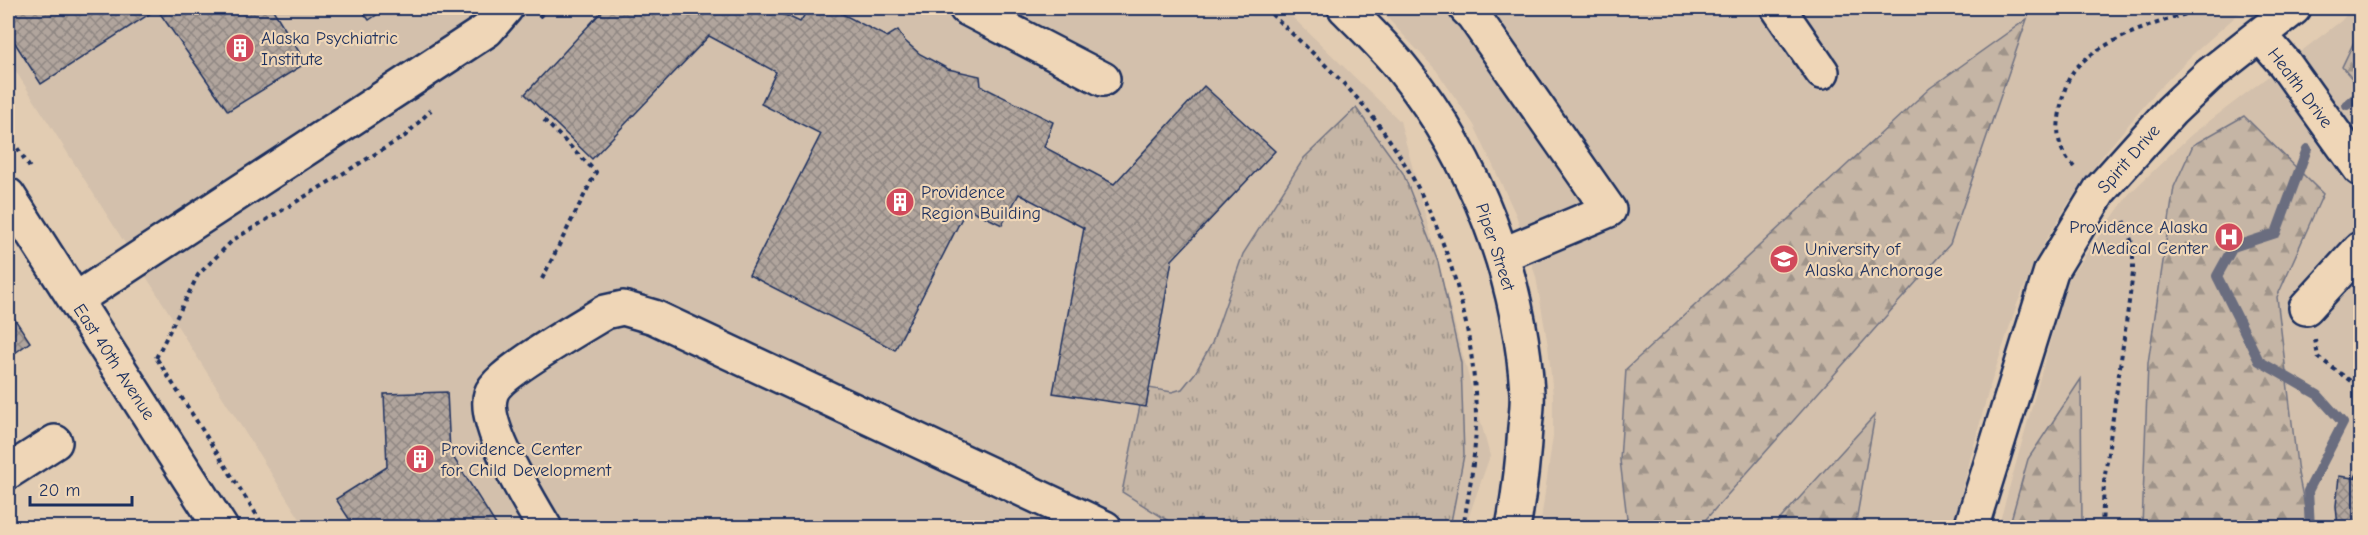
<svg xmlns="http://www.w3.org/2000/svg" width="2368" height="535" font-family="'Comic Neue',sans-serif">
<style>
.built{fill:#d3c0ac}
.grass{fill:url(#grass-tufts);stroke:#707282;stroke-width:1.5}
.forest{fill:url(#forest-firs);stroke:#707282;stroke-width:1.5}
.lines{fill:none;stroke-linecap:round;stroke-linejoin:round}
.stream{stroke:#6a6d7f;stroke-width:10}
.building{fill:url(#building-cross-hatch);stroke:#1b2f5e;stroke-width:1.5}
.minor-casing{stroke:#1b2f5e;stroke-width:38}
.path{stroke:#1b2f5e;stroke-width:4;stroke-dasharray:4.5 4.5;stroke-linecap:butt}
.minor{stroke:#efd6b7;stroke-width:33}
.labels{text-anchor:middle;dominant-baseline:central;stroke-width:4.5;stroke-linejoin:round;paint-order:stroke}
.poi-label{font-size:18px;fill:#1b2f5e;stroke:#efd6b7;text-anchor:start}
.street-label{font-size:18px;fill:#1b2f5e;stroke:#efd6b7}
</style>
<defs>
<pattern id="grass-tufts" width="24" height="20" patternUnits="userSpaceOnUse" patternTransform="scale(1.5)"><rect width="24" height="20" fill="#c5b5a5"/><path d="M3 7l-1-3M5 7V3M7 7l1-3M15 17l-1-3M17 17v-4M19 17l1-3" fill="none" stroke="#9f948a"/></pattern>
<pattern id="forest-firs" width="22" height="20" patternUnits="userSpaceOnUse" patternTransform="scale(1.5)"><rect width="22" height="20" fill="#c5b5a5"/><path d="M5 1l3.5 6h-7zM16 11l3.5 6h-7z" fill="#9f948a"/></pattern>
<pattern id="building-cross-hatch" width="8" height="8" patternUnits="userSpaceOnUse" patternTransform="scale(1.5)"><rect width="8" height="8" fill="#b1a59d"/><path d="M0 0l8 8M0 8l8-8" fill="none" stroke="#8f8783"/></pattern>
</defs>
<rect width="100%" height="100%" fill="#e2ccb2"/>
<filter id="ink" filterUnits="userSpaceOnUse"><feTurbulence type="fractalNoise" baseFrequency=".0167" numOctaves="2"/><feDisplacementMap in="SourceGraphic" scale="12" xChannelSelector="R" yChannelSelector="G"/><feConvolveMatrix kernelMatrix="1 2 1 2 8 2 1 2 1" color-interpolation-filters="sRGB"/></filter>
<g filter="url(#ink)">
<!-- built -->
<path class="built" d="M8 8H1283L1400 121 1490 456 1465 527H305L8 59Z
M1378 8H2245L2191 56 2155 93 2103 155 2069 202 2045 241 2017 304 1989 389 1952 528 1540 527 1553 436V396L1548 346 1536 277 1516 215 1474 125 1436 70Z
M2352 8H2360V527L1998 528 2067 281 2129 194 2191 135 2341 21Z"/>
<!-- grass -->
<path class="grass" d="M1356 108 1403 173 1438 262 1461 363 1464 455 1450 527H1178L1122 492 1140 406H1146L1149 388 1172 392 1182 389 1195 373 1212 343 1243 254 1304 158Z"/>
<!-- forest -->
<path class="forest" d="M2027 19 1950 244 1699 527H1628L1620 460 1626 369 1930 88Z
M2360 29V88L2342 67Z
M2244 116 2323 194 2277 297 2298 473 2309 527H2142L2148 363 2174 187 2193 145Z
M2081 379 2082 527H2009L2028 459Z
M1875 415 1855 527H1773Z"/>
<g class="lines">
<!-- stream -->
<path class="stream" d="M2347 105 2360 94
M2307 149 2276 233 2233 247 2217 276 2259 361 2318 395 2343 423 2308 491 2310 528"/>
</g>
<!-- building -->
<path class="building" d="M14 8H272L306 63 228 111 157 9 41 84 8 32V12Z
M360 8H387L369 20Z
M605 8H770L800 22 809 8H831L887 37 898 30 905 41 920 54 948 69 980 76 981 86 1053 122 1044 147 1114 184 1204 86 1275 151 1172 260 1146 407 1053 393 1084 228 1019 194 1002 225 967 208 895 350 749 275 821 134 761 104 776 72 709 36 592 159 525 94Z
M8 309 30 342 8 358Z
M447 392 450 452 498 528H355L336 499 387 467 384 394Z
M2339 476 2360 479V528H2338L2336 506Z"/>
<g class="lines">
<!-- minor casing -->
<g class="minor-casing">
<path id="minor" d="M966 8 1103 79
M1345 8C1365 28 1386 48 1404 71 1476 161 1520 277 1527 392 1528 404 1526 417 1525 428 1523 461 1519 495 1513 528
M1466 8 1473 15 1609 210 1502 255
M1778 8 1822 72
M2260 35 2285 64 2360 169
M8 195 221 528
M75 300 487 30 506 8
M2306 308 2360 249
M8 472 55 442
M545 528C529 501 481 423 491 394 497 374 583 326 605 312L623 308 654 317 1105 528
M1971 528 2051 271 2100 190 2171 111 2209 75 2294 8"/>
</g>
<!-- path -->
<path class="path" d="M1265 8C1299 41 1338 74 1368 111 1437 197 1475 309 1476 419 1476 455 1469 492 1463 528
M539 17 548 8
M8 133 30 168
M2074 167C2058 150 2056 135 2060 112 2062 98 2066 80 2075 69 2102 38 2169 18 2208 8
M542 279 596 172 544 120
M2356 338 2360 371
M2315 339 2318 357 2360 388
M156 358 198 275 233 240 405 136 431 110
M157 359 265 528
M2356 478 2360 471
M2102 528 2104 482 2133 273V246L2123 217"/>
<!-- minor -->
<use href="#minor" class="minor"/>
</g>
</g>
<!-- icons -->
<defs>
<g id="building-disc" transform="scale(1.5)"><circle r="9.5" fill="#d1495b" stroke="#efd6b7"/><path d="M-4-6H4V6H1V3H-1V6H-4ZM-2.5-4.3h1.7v1.8h-1.7ZM.8-4.3h1.7v1.8H.8ZM-2.5-1h1.7V.8h-1.7ZM.8-1h1.7V.8H.8Z" fill="#fff"/></g>
<g id="hospital-disc" transform="scale(1.5)"><circle r="9.5" fill="#d1495b" stroke="#efd6b7"/><path d="M-5-5h3v3.5h4V-5h3V5h-3V1.5h-4V5h-3Z" fill="#fff"/></g>
<g id="university-disc" transform="scale(1.5)"><circle r="9.5" fill="#d1495b" stroke="#efd6b7"/><path d="M0-5L7-2L0 1L-7-2ZM-4 1L0 2.5L4 1V4Q0 6-4 4Z" fill="#fff"/></g>
</defs>
<g fill-rule="evenodd">
<use href="#building-disc" x="240" y="48"/>
<use href="#building-disc" x="900" y="202"/>
<use href="#hospital-disc" x="2229" y="237"/>
<use href="#university-disc" x="1784" y="259"/>
<use href="#building-disc" x="420" y="459"/>
</g>
<g class="labels">
<!-- poi labels -->
<g class="poi-label">
<text x="261" y="38">Alaska Psychiatric<tspan x="261" dy="21">Institute</tspan></text>
<text x="921" y="192">Providence<tspan x="921" dy="21">Region Building</tspan></text>
<text x="2208" y="227" text-anchor="end">Providence Alaska<tspan x="2208" dy="21">Medical Center</tspan></text>
<text x="1805" y="249">University of<tspan x="1805" dy="21">Alaska Anchorage</tspan></text>
<text x="441" y="449">Providence Center<tspan x="441" dy="21">for Child Development</tspan></text>
</g>
<!-- street labels -->
<g class="street-label">
<text transform="translate(2300 88) rotate(53)">Health Drive</text>
<text transform="translate(2129 159) rotate(-49)">Spirit Drive</text>
<text transform="translate(1495 247) rotate(72)">Piper Street</text>
<text transform="translate(114 362) rotate(57)">East 40th Avenue</text>
</g>
</g>
<!-- margin -->
<rect width="2368" height="535" fill="none" stroke="#efd6b7" stroke-width="30"/>
<rect x="15" y="15" width="2338" height="505" fill="none" stroke="#1b2f5e" stroke-width="2" filter="url(#ink)"/>
<!-- scale -->
<path d="M30 496v9h102v-9" fill="none" stroke="#1b2f5e" stroke-width="3"/>
<text x="39" y="496" font-size="18" fill="#1b2f5e" stroke="#efd6b7" stroke-width="4.5" paint-order="stroke">20 m</text>
</svg>
